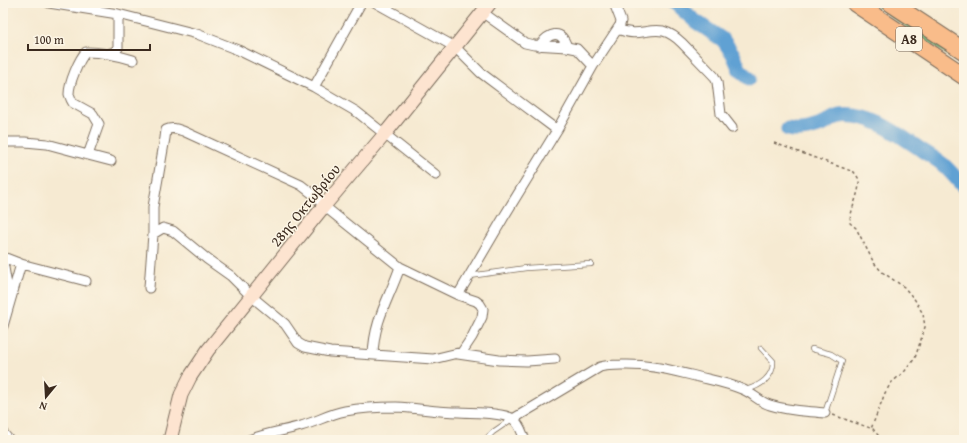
<svg xmlns="http://www.w3.org/2000/svg" width="967" height="443" font-family="'Gentium Book Plus',serif">
<style>
.grass{fill:url(#grass-tufts);stroke:#5c7852}
.lines{fill:none;stroke-linecap:round;stroke-linejoin:round}
.river{stroke:#60a1d3;stroke-width:15}
.lane-casing{stroke:#7c6d5d;stroke-width:6}
.street-casing{stroke:#7c6d5d;stroke-width:11}
.secondary-casing{stroke:#7c6d5d;stroke-width:15}
.highway-casing{stroke:#7c6d5d;stroke-width:19}
.path{stroke:#7c6d5d;stroke-width:1.5;stroke-dasharray:3 3;stroke-linecap:butt}
.lane{stroke:#fff;stroke-width:4.5}
.street{stroke:#fff;stroke-width:9}
.secondary{stroke:#fde4d0;stroke-width:13}
.highway{stroke:#f9bc8a;stroke-width:17}
.labels{text-anchor:middle;dominant-baseline:central;stroke-width:3;stroke-linejoin:round;paint-order:stroke}
.shield{fill:#fcf5e5;stroke:#75675a;stroke-width:1}
.shield-label{font-size:14px;font-weight:bold;fill:#3b2a1e}
.street-label{font-size:15px;fill:#3b2a1e;stroke:#fcf5e5}
</style>
<defs>
<pattern id="grass-tufts" width="24" height="20" patternUnits="userSpaceOnUse"><rect width="24" height="20" fill="#7cc785"/><path d="M3 7l-1-3M5 7V3M7 7l1-3M15 17l-1-3M17 17v-4M19 17l1-3" fill="none" stroke="#67a26c"/></pattern>
</defs>
<rect width="100%" height="100%" fill="#fcf5e5"/>
<filter id="ink" filterUnits="userSpaceOnUse"><feTurbulence type="fractalNoise" baseFrequency=".025" numOctaves="2"/><feDisplacementMap in="SourceGraphic" scale="8" xChannelSelector="R" yChannelSelector="G"/><feConvolveMatrix kernelMatrix="1 2 1 2 8 2 1 2 1" color-interpolation-filters="sRGB"/></filter>
<filter id="wash" filterUnits="userSpaceOnUse"><feTurbulence type="fractalNoise" baseFrequency=".012" numOctaves="4" result="noise"/><feDisplacementMap in="SourceGraphic" scale="16" xChannelSelector="R" yChannelSelector="G"/><feGaussianBlur stdDeviation="0.9" result="paint"/><feColorMatrix in="noise" values="0 0 0 0 0 0 0 0 0 0 0 0 0 0 0 0 0 1.4 0 .05"/><feComposite in="paint" operator="in"/></filter>
<g filter="url(#wash)">
<rect width="100%" height="100%" fill="#f6ead2"/>
<!-- grass -->
<path class="grass" d="M870 3H878L964 61V66Z"/>
<g class="lines">
<!-- river -->
<path class="river" d="M675 3 695 21 723 40 733 54 740 70 749 78
M788 129C799 132 814 128 824 124 830 121 833 117 840 116 871 112 899 135 923 151 929 155 935 158 941 163 950 170 956 179 964 187"/>
</g>
</g>
<g filter="url(#ink)">
<g class="lines">
<!-- lane casing -->
<g class="lane-casing">
<path id="lane" d="M470 276 526 268 591 264
M812 349 831 354 842 361 825 413
M746 390C760 386 774 377 773 361L761 348
M485 440 493 432 512 419"/>
</g>
<!-- street casing -->
<g class="street-casing">
<path id="street" d="M49 3 74 7 80 5
M376 3 455 47 481 73 557 130
M74 7 118 14 197 34 238 50 314 87 357 112 436 175
M482 12 525 43 534 45 567 47 577 49 593 66
M618 29C638 38 646 28 663 31 670 33 677 38 682 43L714 76 717 82 721 114 732 128
M539 46C549 33 561 28 567 47
M110 53 114 52 118 48V14
M314 87 361 3
M3 142H25L47 144 88 155 99 124 93 114 73 103C71 100 70 97 69 94 69 83 79 59 86 52 103 52 117 55 133 60
M88 155 111 161
M3 257 21 264 3 326
M3 262 10 302 3 300
M21 264 86 281
M149 288 153 234 163 228 173 231 207 259 231 276 251 296 285 324 298 343 305 347 330 352 433 359 462 352 472 337 482 317 483 309 480 304 476 301 458 295 400 267 324 206 314 195 301 185 183 131C177 129 172 127 166 130L165 138 153 207V234
M458 295 505 215 557 130 593 66 620 25 621 21 614 3
M458 354 499 360 527 361 555 359
M373 355C374 320 389 299 400 267
M513 419 600 367C607 365 614 365 621 365 647 364 666 369 691 375 710 380 726 382 744 390 753 394 760 402 770 405 788 411 807 411 825 413
M3 433 9 440
M249 440C266 433 284 431 301 426 316 422 329 414 345 411 361 408 379 407 396 407 417 408 438 412 459 412 472 413 503 412 513 419 520 424 522 433 525 440"/>
</g>
<!-- secondary casing -->
<g class="secondary-casing">
<path id="secondary" d="M170 440 181 395 190 377 208 350 324 206 384 135 490 3"/>
</g>
<!-- highway casing -->
<g class="highway-casing">
<path id="highway" d="M855 3 964 76
M891 3 964 51"/>
</g>
<!-- path -->
<path class="path" d="M774 143 854 172C856 175 859 178 859 181 860 193 850 209 850 223L856 228 874 263 882 272 904 287 915 300 923 314 925 327 915 358 905 371 891 383 885 393 871 429
M833 415 873 429 882 440"/>
<!-- lane -->
<use href="#lane" class="lane"/>
<!-- street -->
<use href="#street" class="street"/>
<!-- secondary -->
<use href="#secondary" class="secondary"/>
<!-- highway -->
<use href="#highway" class="highway"/>
</g>
</g>
<g class="labels">
<!-- shield labels -->
<rect class="shield" x="896" y="27" width="26" height="24" rx="3"/>
<g class="shield-label">
<text x="909" y="39">Α8</text>
</g>
<!-- street labels -->
<g class="street-label">
<text transform="translate(305 205) rotate(-51)">28ης Οκτωβρίου</text>
</g>
</g>
<!-- margin -->
<rect width="967" height="443" fill="none" stroke="#fcf5e5" stroke-width="16"/>
<!-- north arrow -->
<g transform="translate(46 397) rotate(198)" stroke="#fcf5e5" stroke-width="3" paint-order="stroke">
<path d="M0-3L7 15L0 10L-7 15Z" fill="#3b2a1e"/>
<text y="-6" font-size="11" font-weight="bold" text-anchor="middle" fill="#3b2a1e">N</text>
</g>
<!-- scale -->
<path d="M28 44v6h122v-6" fill="none" stroke="#3b2a1e" stroke-width="2"/>
<text x="34" y="44" font-size="12" fill="#3b2a1e" stroke="#fcf5e5" stroke-width="3" paint-order="stroke">100 m</text>
</svg>
